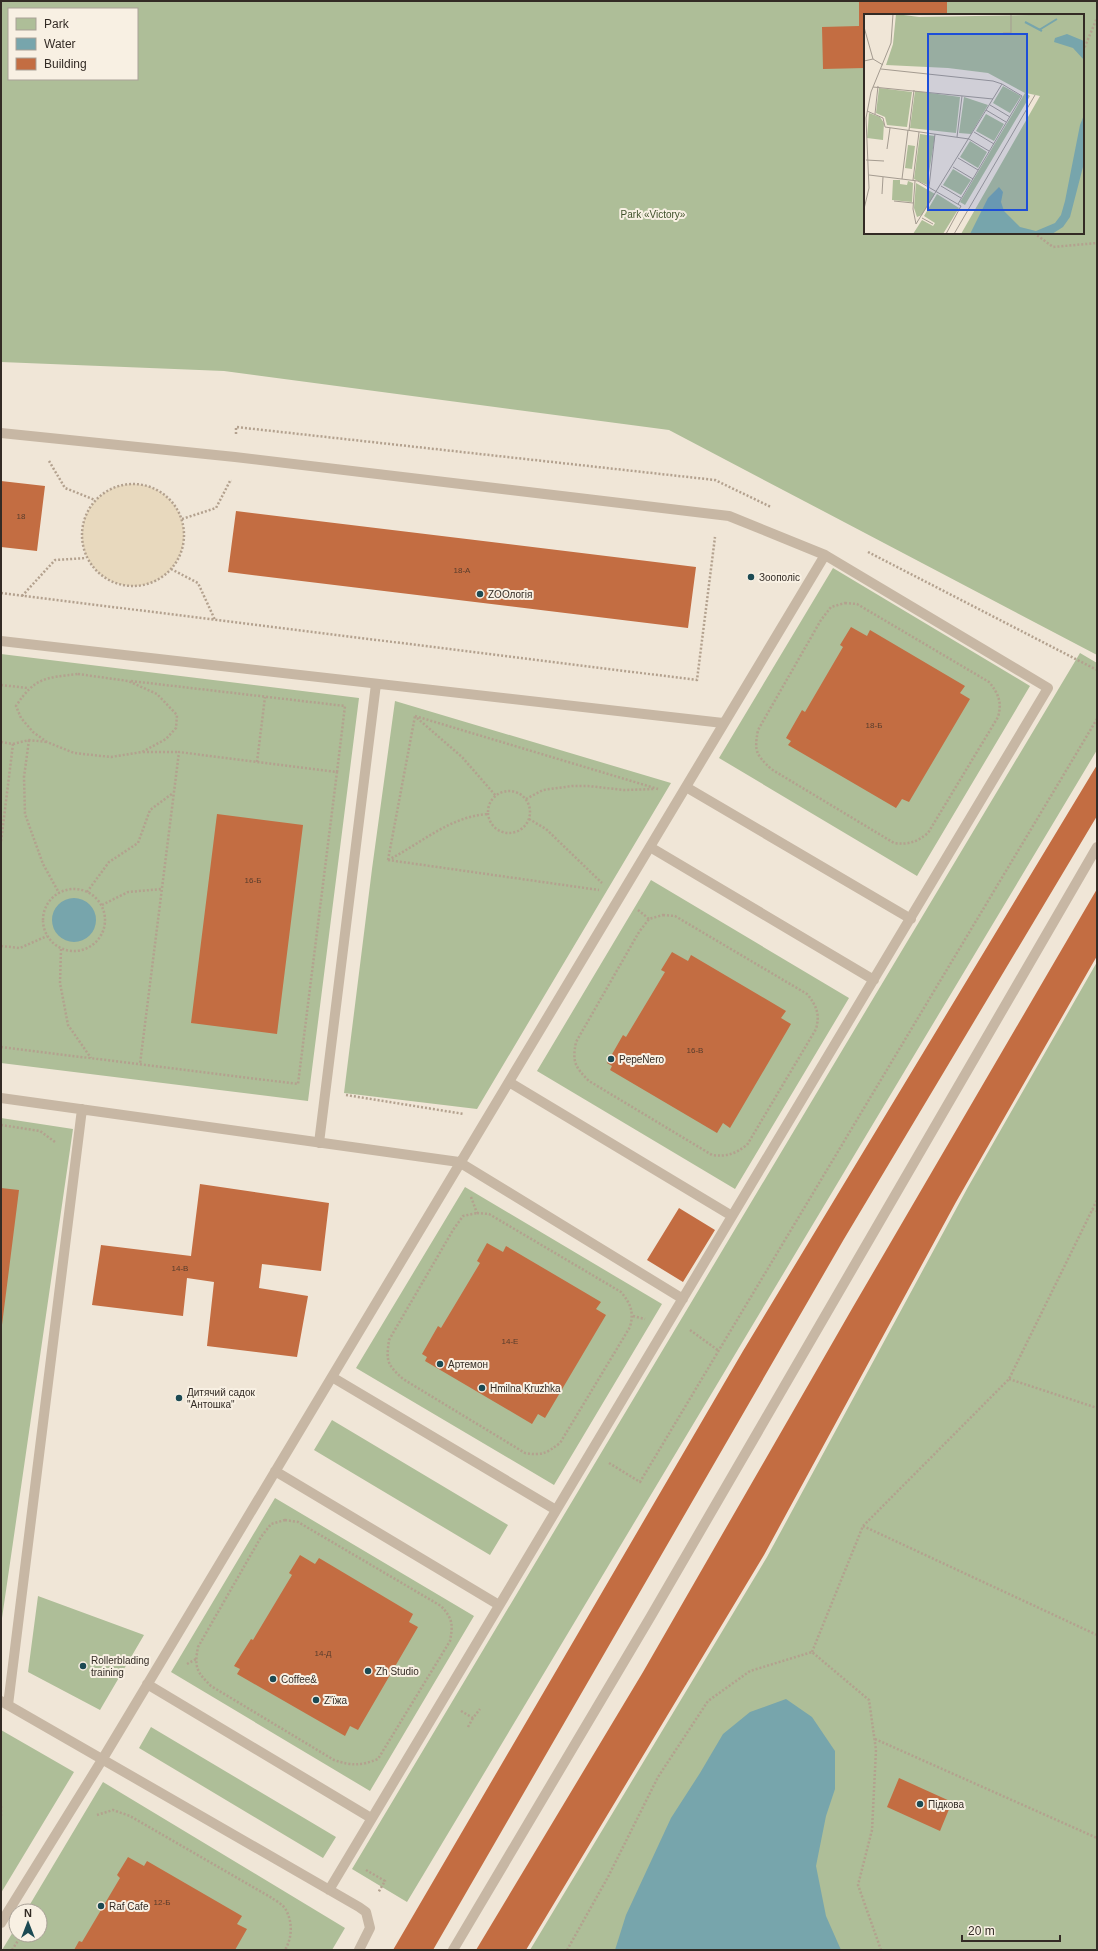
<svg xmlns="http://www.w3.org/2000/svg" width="1098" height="1951" font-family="Helvetica,sans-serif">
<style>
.green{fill:#aebe98;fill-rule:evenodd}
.plaza{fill:#e8d9be}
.water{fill:#77a5ac}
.building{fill:#c36d42}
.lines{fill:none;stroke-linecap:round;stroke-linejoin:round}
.path{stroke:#b3a18e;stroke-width:2.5;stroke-dasharray:2 2;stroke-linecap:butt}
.service{stroke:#c7b7a4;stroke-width:10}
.poi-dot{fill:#1c4a53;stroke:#f8f0e3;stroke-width:1.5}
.labels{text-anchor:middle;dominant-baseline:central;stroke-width:4;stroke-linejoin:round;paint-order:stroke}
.number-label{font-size:8px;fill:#573c2c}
.park-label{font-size:10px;fill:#3f502a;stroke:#f8f0e3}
.poi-label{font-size:10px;fill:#332b25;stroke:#f8f0e3;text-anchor:start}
.inset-river{fill:none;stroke:#77a5ac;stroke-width:2}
.inset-road{fill:none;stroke:#a49b90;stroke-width:1}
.view{fill:#1d4ed8;fill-opacity:0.15;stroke:#1d4ed8;stroke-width:2}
.inset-edge{fill:none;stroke:#332b25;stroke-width:2}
</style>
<rect width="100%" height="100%" fill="#f0e6d7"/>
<!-- green -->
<path class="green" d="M1 1H1097V655L669 430 224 371 1 362ZM9 9H137V79H9ZM865 15H1083V233H865Z
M833 568 1030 686 917 876 719 758Z
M1080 653 1097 663V750L407 1902 352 1869Z
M1 654 359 698 308 1101 1 1063Z
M395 701 671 783 477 1109 344 1093 372 869Z
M651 880 849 998 735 1189 537 1071Z
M1097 962V1950H530L767 1557 968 1187Z
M1 1118 73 1129 1 1625Z
M465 1187 662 1304 554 1485 356 1368Z
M332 1420 508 1525 490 1555 314 1450Z
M275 1498 474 1616 370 1791 171 1672Z
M38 1596 144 1635 100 1710 28 1672Z
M151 1727 336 1837 323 1858 139 1748Z
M1 1730 74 1772 1 1893Z
M103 1782 345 1928 332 1950H2L16 1927V1935H40V1911H26Z"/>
<!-- plaza -->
<path class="plaza" d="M82 535a51 51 0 1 1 102 0a51 51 0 1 1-102 0Z"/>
<!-- water -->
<path class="water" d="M52 920a22 22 0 1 1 44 0a22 22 0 1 1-44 0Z
M786 1699 812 1717 835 1751V1789L826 1816 816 1866 826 1916 841 1950H615L626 1915 671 1818 700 1773 723 1734 750 1712Z"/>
<!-- building -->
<path class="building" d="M859 1H947V15H865V68L823 69 822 27 859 26Z
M1 481 45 486 37 551 1 547Z
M236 511 696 567 688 628 228 572Z
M851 627 867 636 870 630 965 686 960 693 970 699 909 802 902 799 896 808 788 745 791 741 786 738 802 710 805 712 843 647 840 645Z
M1097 765V816L844 1239 433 1950H393L743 1351Z
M217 814 303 825 277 1034 191 1023Z
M1097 889V956L956 1202 764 1555 526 1950H476L643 1672 853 1307Z
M672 952 688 961 691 955 786 1011 781 1018 791 1024 730 1128 723 1123 717 1133 610 1070 612 1066 607 1063 623 1035 626 1037 665 972 661 970Z
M200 1184 329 1203 321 1271 262 1264 259 1288 308 1296 297 1357 207 1346 214 1282 187 1278 183 1316 92 1305 101 1245 191 1256Z
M1 1188 19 1190 2 1325H1Z
M679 1208 715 1230 683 1282 647 1260Z
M487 1243 503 1252 506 1246 601 1302 596 1309 606 1315 545 1418 538 1414 532 1424 425 1361 427 1357 422 1354 438 1326 441 1328 480 1263 477 1261Z
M300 1555 315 1564 319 1558 413 1614 409 1622 418 1627 358 1730 350 1726 345 1736 237 1674 240 1669 234 1666 251 1639 253 1640 292 1575 289 1573Z
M899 1778 952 1802 940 1831 887 1807Z
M128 1857 144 1866 147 1861 242 1916 237 1924 247 1929 235 1950H74L79 1941 82 1942 120 1878 117 1875Z"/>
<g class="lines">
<!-- path -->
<path class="path" d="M1083 51 1097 18
M1034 233 1053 247 1097 243
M236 434V427L715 480 771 507
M49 461 65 488 95 500
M82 535a51 51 0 1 1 102 0a51 51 0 1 1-102 0Z
M182 519 216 508 230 481H232
M868 552 1097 670
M171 569 198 583 215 620
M1 593 697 680 715 537
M22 596 55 560 86 558
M845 603 857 604 989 682C999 694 1002 703 998 717L928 833C917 842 908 845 894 843L771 769C756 754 754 752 758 730L821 620 831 607Z
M78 674 128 681 157 694 177 715 176 728 166 739 142 752 111 757 74 753 47 742 33 732 21 718 16 706C35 677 45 678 78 674Z
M131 681 345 706 337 772
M1 685 28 688
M415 716 658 789
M417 718 462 757 496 796
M29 740 24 777 25 814 43 864 59 893
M1 742 13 744 1 842
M13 744 29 740 46 742
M143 752H179
M257 762 265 697
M488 812a21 21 0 1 1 42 0a21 21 0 1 1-42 0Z
M526 799 543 790 572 786H588L624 790 655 789
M529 819 546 829 602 883
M388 860 599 890
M388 860 415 716
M388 860C422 843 450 816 489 814
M43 920a31 31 0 1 1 62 0a31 31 0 1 1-62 0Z
M87 892 109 862 138 843 150 810 173 793
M102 905 128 892 162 889
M638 910 649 919
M663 915 675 916 807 994C817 1006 820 1015 816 1029L747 1145C735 1154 726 1157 712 1155L589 1081C575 1067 572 1062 576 1042L639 932 649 919Z
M1 946 20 948 47 936
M61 949 60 983 68 1025 91 1058
M1 1047 298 1084 337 772 179 752 140 1064
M346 1095 464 1114
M1 1125 40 1131 55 1142
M471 1197 477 1213
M1092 1209 1097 1211
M477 1213 489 1214 621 1292C631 1304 634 1312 630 1327L560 1443C547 1453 542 1456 525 1453L403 1379C387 1364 386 1362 389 1340L453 1230 463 1216Z
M633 1316 645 1319
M690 1330 719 1351
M1009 1379 1097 1408
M609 1463 640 1482 1097 719
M285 1520 298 1522 441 1606C453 1619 453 1625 450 1641L378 1759C360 1766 352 1766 334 1760L211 1686C197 1672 194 1668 198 1647L261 1537 271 1524Z
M863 1526 1097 1635
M812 1652 863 1526 1009 1379 1097 1200
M187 1664 196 1659
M461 1711 473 1718 480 1709
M468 1727 473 1718
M875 1739 1097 1838
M1 1806V1816
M97 1815 113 1810 130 1816 272 1898C276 1901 284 1905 286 1910 293 1923 292 1938 285 1950
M366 1870 385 1881 378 1893
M12 1950 19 1939
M567 1950 608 1877 658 1777 708 1701 750 1671 812 1652 869 1700 876 1750 872 1830 858 1885 881 1950"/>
<!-- service -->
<path class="service" d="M1 433 235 457 729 516 825 555
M1 641 723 723
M686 787 911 919
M650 847 874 980
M509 1082 732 1216
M1 1098 459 1162 683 1299
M319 1143 376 684
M332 1377 556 1510
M275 1471 499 1605
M147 1684 371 1818
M1 1701 359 1907 366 1912 370 1928 359 1950
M8 1705 82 1109
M1 1923 102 1760 825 555 1048 688 329 1890
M453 1950 651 1616 1097 847"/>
</g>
<!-- markers -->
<g class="poi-dot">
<circle cx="751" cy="577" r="4"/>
<circle cx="480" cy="594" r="4"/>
<circle cx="611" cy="1059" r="4"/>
<circle cx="440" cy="1364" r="4"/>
<circle cx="482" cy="1388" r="4"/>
<circle cx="179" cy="1398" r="4"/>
<circle cx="83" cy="1666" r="4"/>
<circle cx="368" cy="1671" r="4"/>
<circle cx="273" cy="1679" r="4"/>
<circle cx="316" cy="1700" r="4"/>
<circle cx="920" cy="1804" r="4"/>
<circle cx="101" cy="1906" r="4"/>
</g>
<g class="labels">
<!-- number labels -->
<g class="number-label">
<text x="21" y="516">18</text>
<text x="462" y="570">18-А</text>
<text x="874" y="725">18-Б</text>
<text x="253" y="880">16-Б</text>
<text x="695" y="1050">16-В</text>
<text x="180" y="1268">14-В</text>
<text x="510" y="1341">14-Е</text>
<text x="323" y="1653">14-Д</text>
<text x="162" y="1902">12-Б</text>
</g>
<!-- park labels -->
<g class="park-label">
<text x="653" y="214">Park «Victory»</text>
</g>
<!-- poi labels -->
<g class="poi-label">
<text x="759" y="577">Зоополіс</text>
<text x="488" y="594">ZООлогія</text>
<text x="619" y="1059">PepeNero</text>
<text x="448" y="1364">Артемон</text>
<text x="490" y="1388">Hmilna Kruzhka</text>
<text x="187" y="1392">Дитячий садок<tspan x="187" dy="12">"Антошка"</tspan></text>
<text x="91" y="1660">Rollerblading<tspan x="91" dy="12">training</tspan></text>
<text x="376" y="1671">Zh Studio</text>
<text x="281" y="1679">Coffee&amp;</text>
<text x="324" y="1700">Z'їжа</text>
<text x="928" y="1804">Підкова</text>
<text x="109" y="1906">Raf Cafe</text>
</g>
</g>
<!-- overview -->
<g transform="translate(864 14)">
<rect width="220" height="220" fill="#f0e6d7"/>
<path d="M32 0 55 3 220 0V220H97L176 82 162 79 166 82 101 191 96 188 161 79 124 59 84 54 22 51 29 30ZM139 72 157 82 146 99 129 89ZM15 74 48 78 43 113 23 111 21 103 12 99ZM51 77 96 83 92 119 46 114ZM100 83 124 91 107 120 95 119ZM5 99 16 103 20 109 19 126 3 124ZM122 100 140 110 130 127 112 117ZM56 120 71 122 63 171 50 165ZM106 127 123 138 114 154 96 143ZM44 131 51 132 48 155 41 154ZM89 155 107 166 97 181 79 171ZM29 166H36V170L43 171 44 167 49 169 48 188 28 186ZM52 169 71 180 58 201 53 203 50 194ZM73 180 95 194 79 220H49L58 206 69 212 71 209 60 202Z" fill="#aebe98"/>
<path d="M203 20 220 27V46L209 34 190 28 191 24ZM220 101V149L206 203 199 213 188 220H106L124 184 135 173 139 178 137 188 140 197 156 213 172 217 191 209 197 201 201 187 216 111Z" fill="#77a5ac"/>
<path class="inset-river" d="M161 8 178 17M175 16 193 5"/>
<path class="inset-road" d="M0 13 9 45M139 19H147V0M0 47 9 45 19 51M17 55 129 67 138 70M9 73 129 85M126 91 146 103M122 96 142 108M3 97 19 104 21 113 105 125 125 137M11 100 14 72M45 116 50 76M110 118 130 130M93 123 98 82M23 135 26 114M94 144 114 156M2 146 20 147M89 153 109 165M5 161 54 167 97 192 82 220M38 165 44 116M49 166 55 118M51 167 49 195 52 210 138 70 158 82 94 190M77 172 97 184M65 173 71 120M18 180 19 163M30 187 49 189M0 195 5 174 2 104 7 78 27 29 29 0M58 204 69 210M90 220 171 81"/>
<path class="view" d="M64 20H163V196H64Z"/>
<rect width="220" height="220" class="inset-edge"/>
</g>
<!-- border -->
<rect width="1098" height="1951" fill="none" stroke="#332b25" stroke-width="4"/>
<!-- legend -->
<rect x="8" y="8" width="130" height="72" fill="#f8f0e3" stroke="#a9a197"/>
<rect x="16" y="18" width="20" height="12" fill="#aebe98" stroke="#a9a197"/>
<text x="44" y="28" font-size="12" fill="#332b25">Park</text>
<rect x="16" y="38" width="20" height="12" fill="#77a5ac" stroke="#a9a197"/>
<text x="44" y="48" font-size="12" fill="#332b25">Water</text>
<rect x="16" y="58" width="20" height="12" fill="#c36d42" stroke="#a9a197"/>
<text x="44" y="68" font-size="12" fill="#332b25">Building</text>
<!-- north arrow -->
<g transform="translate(28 1923)"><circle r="19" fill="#f8f0e3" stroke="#a9a197"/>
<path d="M0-3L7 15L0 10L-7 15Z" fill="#1c4a53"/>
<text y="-6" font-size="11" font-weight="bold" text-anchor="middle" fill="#332b25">N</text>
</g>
<!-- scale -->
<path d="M962 1935v6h98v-6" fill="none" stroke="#332b25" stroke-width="2"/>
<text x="968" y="1935" font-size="12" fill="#332b25" stroke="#f8f0e3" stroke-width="3" paint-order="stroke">20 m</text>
</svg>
